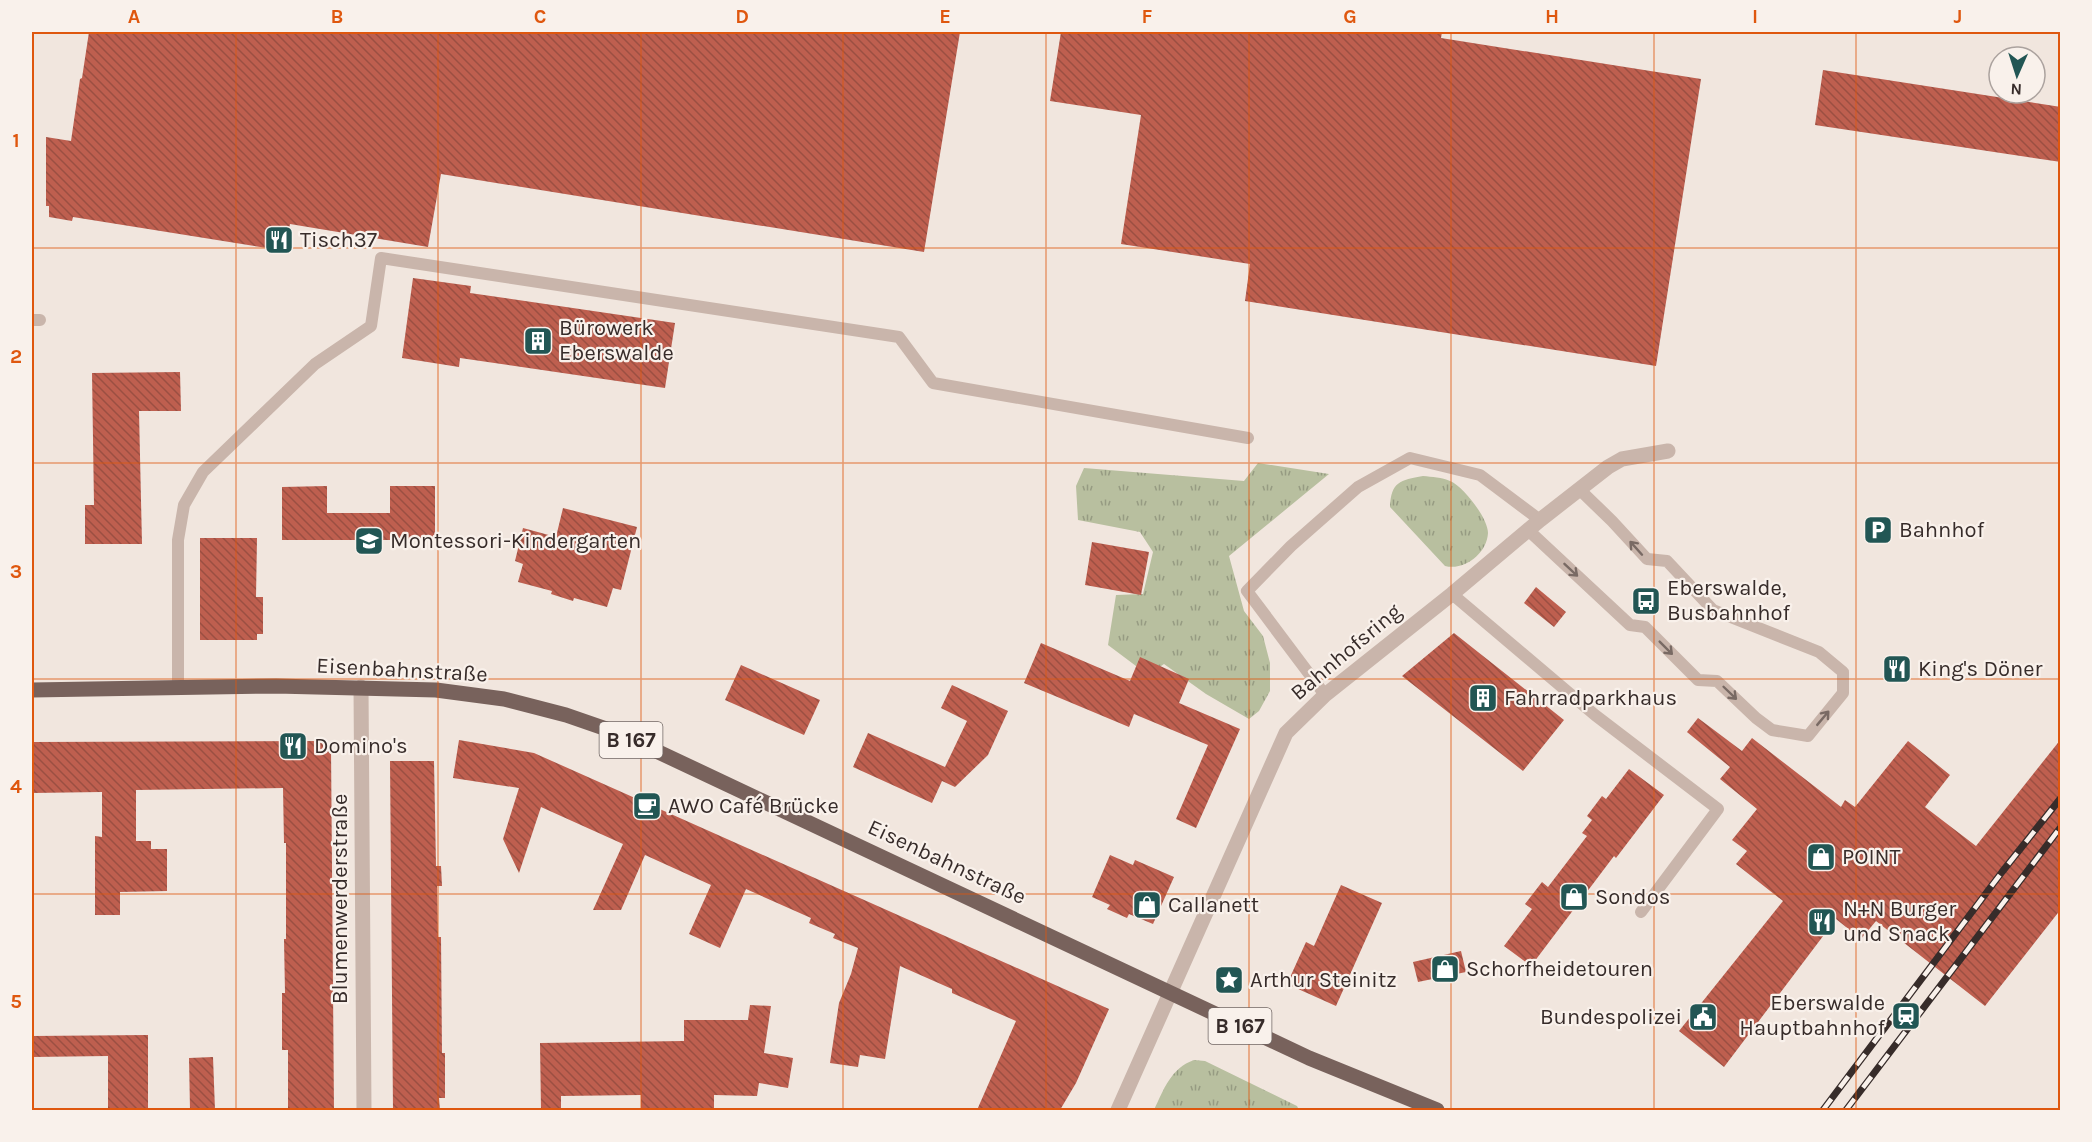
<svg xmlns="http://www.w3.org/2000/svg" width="2092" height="1142" font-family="Karla,sans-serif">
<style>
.grass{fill:url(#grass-tufts)}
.building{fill:url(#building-back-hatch)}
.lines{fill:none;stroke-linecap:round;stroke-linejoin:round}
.service{stroke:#c9b5ab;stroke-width:12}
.minor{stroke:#c9b5ab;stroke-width:15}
.primary{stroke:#78625c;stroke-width:15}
.rail-casing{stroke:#372c2a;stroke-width:7}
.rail{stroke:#f9f1eb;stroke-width:4.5;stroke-dasharray:14;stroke-linecap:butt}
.oneway{stroke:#796a64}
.grid{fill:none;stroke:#df570e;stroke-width:1.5;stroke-opacity:0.55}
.labels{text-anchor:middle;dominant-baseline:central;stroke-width:4.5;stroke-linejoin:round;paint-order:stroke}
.shield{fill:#f9f1eb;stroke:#716764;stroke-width:1.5}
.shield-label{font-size:21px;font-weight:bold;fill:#372c2a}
.poi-label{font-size:22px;fill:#372c2a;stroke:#f9f1eb;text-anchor:start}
.street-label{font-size:22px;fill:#372c2a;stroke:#f9f1eb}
.neatline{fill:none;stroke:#df570e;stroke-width:2}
.grid-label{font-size:20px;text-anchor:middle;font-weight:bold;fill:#df570e}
</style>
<defs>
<pattern id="grass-tufts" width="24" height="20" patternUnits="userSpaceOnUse" patternTransform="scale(1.5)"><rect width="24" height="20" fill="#b8bf9f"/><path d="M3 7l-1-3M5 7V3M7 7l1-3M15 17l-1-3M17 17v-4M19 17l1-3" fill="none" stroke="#969b82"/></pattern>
<pattern id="building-back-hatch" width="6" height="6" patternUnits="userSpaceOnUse" patternTransform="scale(1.5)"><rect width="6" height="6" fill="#be5f4f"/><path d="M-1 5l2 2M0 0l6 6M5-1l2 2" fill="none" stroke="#9b4f42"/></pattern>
</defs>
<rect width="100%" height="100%" fill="#f1e6de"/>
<!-- grass -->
<path class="grass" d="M1258 463 1329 474 1229 556 1244 611 1263 636 1270 663V691L1259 711 1249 719 1206 694 1164 664 1148 675 1108 645 1116 595 1143 594 1153 552 1140 532 1078 520 1076 486 1084 468 1244 481Z
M1423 476C1432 477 1442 477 1450 481 1463 486 1488 518 1488 533 1487 553 1465 571 1445 566L1390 507C1391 482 1400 480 1423 476Z
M1194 1060 1205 1061 1297 1106 1299 1110H1154C1164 1089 1171 1068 1194 1060Z"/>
<!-- building -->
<path class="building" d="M89 32H960L924 252 441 174 428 247 290 224 285 251 73 217 72 221 49 217V206H46V137L71 141 80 79 82 78Z
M1061 32H1442L1441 38 1701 79 1656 366 1245 301 1250 264 1121 244 1141 115 1050 101Z
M1823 70 2061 107V162L1815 125Z
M413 278 471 286 470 293 675 323 665 388 460 358 459 367 402 358Z
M180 372 181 411H139L142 544H85V505H94L92 373Z
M327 486V513H390V486H435V540H282V487Z
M563 508 637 527 621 590 613 588 607 607 574 598 573 601 551 594 552 591 518 582 523 564 515 561 523 528 556 537Z
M200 538H257L256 597H263V634H257V640H200Z
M1092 542 1149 552 1141 595 1085 585Z
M1536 587 1566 612 1554 627 1524 603Z
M1454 633 1564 720 1523 771 1402 676Z
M1041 643 1130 681 1140 657 1189 679 1179 703 1240 729 1196 828 1176 819 1208 745 1134 714 1129 727 1024 683Z
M741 665 820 700 804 735 725 700Z
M952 685 1008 711 988 755 955 787 942 781 932 803 853 767 868 733 945 767 967 721 941 708Z
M1698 718 1742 751 1752 738 1841 807 1845 800 1855 807 1908 741 1950 775 1925 807 1976 846 2061 739V909L1985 1006 1876 921 1861 939 1836 919 1724 1067 1679 1031 1783 901 1736 864 1747 851 1732 840 1757 809 1720 779 1730 767 1687 732Z
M459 740 534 753 1109 1009 1076 1083 1060 1110H977L1016 1021 952 993V989L900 966 885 1059 860 1055 858 1067 830 1063 839 1003 851 974 858 948 833 938 835 934 809 923 811 918 746 889 720 948 689 934 711 885 645 855 621 910H593L623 844 541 807 519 873 503 839 519 788 453 778Z
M324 741 331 747 334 1110H288V1050H282V993H285L284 939H286V843H284L283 788 136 790V841H151V849H167V891L120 892V915H95V836L102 837V792L32 793V742Z
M390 761H434L436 866H441L442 886H437L438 937H441L442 1053H445V1098H439L440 1110H393Z
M1629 769 1664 795 1616 858 1614 856 1531 966 1504 946 1532 909 1525 904 1542 882 1548 887 1587 836 1582 833 1592 820 1587 816 1602 796 1606 799Z
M1110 855 1133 865 1135 860 1174 877 1153 924 1129 914 1127 918 1107 909 1110 905 1092 897Z
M1341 885 1382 903 1336 1006 1287 984 1306 942 1314 946Z
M1461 951 1466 972 1418 982 1413 962Z
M750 1005 771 1006 764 1053 793 1058 788 1088 759 1083 757 1096 714 1095V1110H641V1095L561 1096V1110H541L540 1043 684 1041V1020H748Z
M148 1035V1110H108V1056L32 1057V1036Z
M213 1057 215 1110H190L189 1058Z"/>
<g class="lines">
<!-- service -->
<path class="service" d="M32 320H40
M1528 530 1630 625 1645 627 1698 680 1717 681 1756 718 1772 730 1808 736 1843 693V672L1819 652 1713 610 1667 561 1647 559 1612 521 1579 489
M1452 594 1595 715 1718 809 1641 912
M178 688V540L184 505 203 472 315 364 371 326 381 258 899 337 933 383 1248 438
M1325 695 1247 591 1291 546 1358 487 1410 458 1480 475 1540 520"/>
<!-- minor -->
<path class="minor" d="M361 687 364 1110
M1118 1110 1286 733 1325 695 1452 594 1540 520 1608 467 1622 459 1668 451"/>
<!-- primary -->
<path class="primary" d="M32 690 276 686 436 690 504 699 566 715 618 733 1309 1058 1437 1110"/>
<!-- rail casing -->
<g class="rail-casing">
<path id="rail" d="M1823 1110 2002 872 2060 799
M1846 1110 2060 828"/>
</g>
<!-- rail -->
<use href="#rail" class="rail"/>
</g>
<!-- one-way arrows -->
<defs><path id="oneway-shaft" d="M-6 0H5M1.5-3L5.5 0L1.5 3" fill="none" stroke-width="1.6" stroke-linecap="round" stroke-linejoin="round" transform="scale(1.5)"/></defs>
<g class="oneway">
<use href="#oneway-shaft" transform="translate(1636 548) rotate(-132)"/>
<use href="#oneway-shaft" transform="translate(1571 570) rotate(43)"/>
<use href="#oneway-shaft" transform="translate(1666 648) rotate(45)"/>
<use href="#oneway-shaft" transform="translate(1730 693) rotate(44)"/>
<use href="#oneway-shaft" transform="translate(1823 718) rotate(-50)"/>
</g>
<!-- grid -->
<path class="grid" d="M236 32V1110M438 32V1110M641 32V1110M843 32V1110M1046 32V1110M1249 32V1110M1451 32V1110M1654 32V1110M1856 32V1110M32 248H2060M32 463H2060M32 679H2060M32 894H2060"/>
<!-- icons -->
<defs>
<g id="restaurant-square" transform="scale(1.5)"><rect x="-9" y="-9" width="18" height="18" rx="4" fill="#225654" stroke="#f9f1eb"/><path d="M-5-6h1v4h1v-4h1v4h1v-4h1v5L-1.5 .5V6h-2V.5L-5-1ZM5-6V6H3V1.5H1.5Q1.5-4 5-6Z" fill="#fff"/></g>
<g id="building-square" transform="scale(1.5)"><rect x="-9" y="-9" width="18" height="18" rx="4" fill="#225654" stroke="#f9f1eb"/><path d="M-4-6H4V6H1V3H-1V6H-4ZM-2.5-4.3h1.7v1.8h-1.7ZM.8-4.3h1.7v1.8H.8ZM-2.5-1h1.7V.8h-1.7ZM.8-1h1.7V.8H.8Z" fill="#fff"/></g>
<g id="parking-square" transform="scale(1.5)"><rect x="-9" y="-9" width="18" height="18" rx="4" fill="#225654" stroke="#f9f1eb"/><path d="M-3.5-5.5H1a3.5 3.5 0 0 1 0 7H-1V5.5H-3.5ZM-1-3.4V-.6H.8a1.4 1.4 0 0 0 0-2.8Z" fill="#fff"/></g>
<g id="school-square" transform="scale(1.5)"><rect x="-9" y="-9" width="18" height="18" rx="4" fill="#225654" stroke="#f9f1eb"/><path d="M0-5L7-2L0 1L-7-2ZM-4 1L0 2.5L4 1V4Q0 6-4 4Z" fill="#fff"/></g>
<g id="bus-square" transform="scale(1.5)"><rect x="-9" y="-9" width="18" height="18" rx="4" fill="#225654" stroke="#f9f1eb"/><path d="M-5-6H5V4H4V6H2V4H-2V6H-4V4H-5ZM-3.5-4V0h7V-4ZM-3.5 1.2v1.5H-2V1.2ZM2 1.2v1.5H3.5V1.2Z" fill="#fff"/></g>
<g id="cafe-square" transform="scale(1.5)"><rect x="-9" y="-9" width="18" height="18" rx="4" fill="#225654" stroke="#f9f1eb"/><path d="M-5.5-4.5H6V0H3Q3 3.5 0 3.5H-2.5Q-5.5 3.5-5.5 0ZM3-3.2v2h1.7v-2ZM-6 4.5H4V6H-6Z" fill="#fff"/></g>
<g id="shop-square" transform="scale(1.5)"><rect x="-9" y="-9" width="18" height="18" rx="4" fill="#225654" stroke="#f9f1eb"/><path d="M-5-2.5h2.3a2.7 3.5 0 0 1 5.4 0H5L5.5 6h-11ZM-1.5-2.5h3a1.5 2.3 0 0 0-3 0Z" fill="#fff"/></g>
<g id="sight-square" transform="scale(1.5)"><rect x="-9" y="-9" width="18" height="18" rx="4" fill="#225654" stroke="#f9f1eb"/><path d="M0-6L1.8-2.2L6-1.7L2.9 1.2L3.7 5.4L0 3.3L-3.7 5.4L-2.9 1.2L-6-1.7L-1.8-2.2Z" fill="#fff"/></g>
<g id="station-square" transform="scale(1.5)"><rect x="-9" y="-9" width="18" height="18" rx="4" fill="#225654" stroke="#f9f1eb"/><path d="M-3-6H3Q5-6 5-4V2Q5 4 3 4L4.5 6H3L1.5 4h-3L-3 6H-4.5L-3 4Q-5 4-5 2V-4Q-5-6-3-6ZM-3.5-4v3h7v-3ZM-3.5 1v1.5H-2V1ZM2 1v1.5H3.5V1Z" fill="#fff"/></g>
<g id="civic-square" transform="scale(1.5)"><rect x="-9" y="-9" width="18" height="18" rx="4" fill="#225654" stroke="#f9f1eb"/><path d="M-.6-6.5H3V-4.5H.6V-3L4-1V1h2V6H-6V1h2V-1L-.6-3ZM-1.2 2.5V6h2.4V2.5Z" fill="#fff"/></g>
</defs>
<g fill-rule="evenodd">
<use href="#restaurant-square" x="279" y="240"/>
<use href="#building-square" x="538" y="341"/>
<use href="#parking-square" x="1878" y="530"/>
<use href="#school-square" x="369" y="541"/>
<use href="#bus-square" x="1646" y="601"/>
<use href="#restaurant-square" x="1897" y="669"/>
<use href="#building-square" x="1483" y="698"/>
<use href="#restaurant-square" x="293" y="746"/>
<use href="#cafe-square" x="647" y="806"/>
<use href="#shop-square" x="1821" y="857"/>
<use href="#shop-square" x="1574" y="897"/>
<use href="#shop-square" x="1147" y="905"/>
<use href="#restaurant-square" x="1822" y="922"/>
<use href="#shop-square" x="1445" y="969"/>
<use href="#sight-square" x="1229" y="980"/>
<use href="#station-square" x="1906" y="1016"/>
<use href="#civic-square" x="1703" y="1017"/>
</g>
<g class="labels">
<!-- shield labels -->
<g class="shield">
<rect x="599.5" y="722" width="63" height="36" rx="4.5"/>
<rect x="1208.5" y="1008" width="63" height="36" rx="4.5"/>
</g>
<g class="shield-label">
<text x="631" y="740">B 167</text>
<text x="1240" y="1026">B 167</text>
</g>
<!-- poi labels -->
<g class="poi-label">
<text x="300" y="240">Tisch37</text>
<text x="559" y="328">Bürowerk<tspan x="559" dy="25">Eberswalde</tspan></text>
<text x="1899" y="530">Bahnhof</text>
<text x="390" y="541">Montessori-Kindergarten</text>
<text x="1667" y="588">Eberswalde,<tspan x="1667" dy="25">Busbahnhof</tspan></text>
<text x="1918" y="669">King's Döner</text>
<text x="1504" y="698">Fahrradparkhaus</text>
<text x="314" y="746">Domino's</text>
<text x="668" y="806">AWO Café Brücke</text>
<text x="1842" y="857">POINT</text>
<text x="1595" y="897">Sondos</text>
<text x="1168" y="905">Callanett</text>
<text x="1843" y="909">N+N Burger<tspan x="1843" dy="25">und Snack</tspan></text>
<text x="1466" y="969">Schorfheidetouren</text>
<text x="1250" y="980">Arthur Steinitz</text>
<text x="1885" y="1003" text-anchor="end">Eberswalde<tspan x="1885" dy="25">Hauptbahnhof</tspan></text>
<text x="1682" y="1017" text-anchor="end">Bundespolizei</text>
</g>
<!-- street labels -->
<g class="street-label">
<text transform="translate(1346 652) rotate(-40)">Bahnhofsring</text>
<text transform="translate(402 670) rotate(3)">Eisenbahnstraße</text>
<text transform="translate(947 862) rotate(25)">Eisenbahnstraße</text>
<text transform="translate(340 899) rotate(-90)">Blumenwerderstraße</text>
</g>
</g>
<!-- border -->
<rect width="2092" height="1142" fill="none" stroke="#f9f1eb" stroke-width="66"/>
<!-- north arrow -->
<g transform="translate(2017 75) rotate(183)"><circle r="28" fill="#f9f1eb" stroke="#aba29e" stroke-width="1.5"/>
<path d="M0-4.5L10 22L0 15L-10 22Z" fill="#225654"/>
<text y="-9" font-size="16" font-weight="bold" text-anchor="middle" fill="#372c2a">N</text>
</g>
<rect x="33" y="33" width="2026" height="1076" class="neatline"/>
<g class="grid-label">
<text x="134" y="23">A</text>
<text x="337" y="23">B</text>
<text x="540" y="23">C</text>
<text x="742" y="23">D</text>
<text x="945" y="23">E</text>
<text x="1147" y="23">F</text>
<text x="1350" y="23">G</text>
<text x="1552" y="23">H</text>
<text x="1755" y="23">I</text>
<text x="1958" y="23">J</text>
<text x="16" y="147">1</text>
<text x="16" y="363">2</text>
<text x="16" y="578">3</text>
<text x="16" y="793">4</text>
<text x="16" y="1008">5</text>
</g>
</svg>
